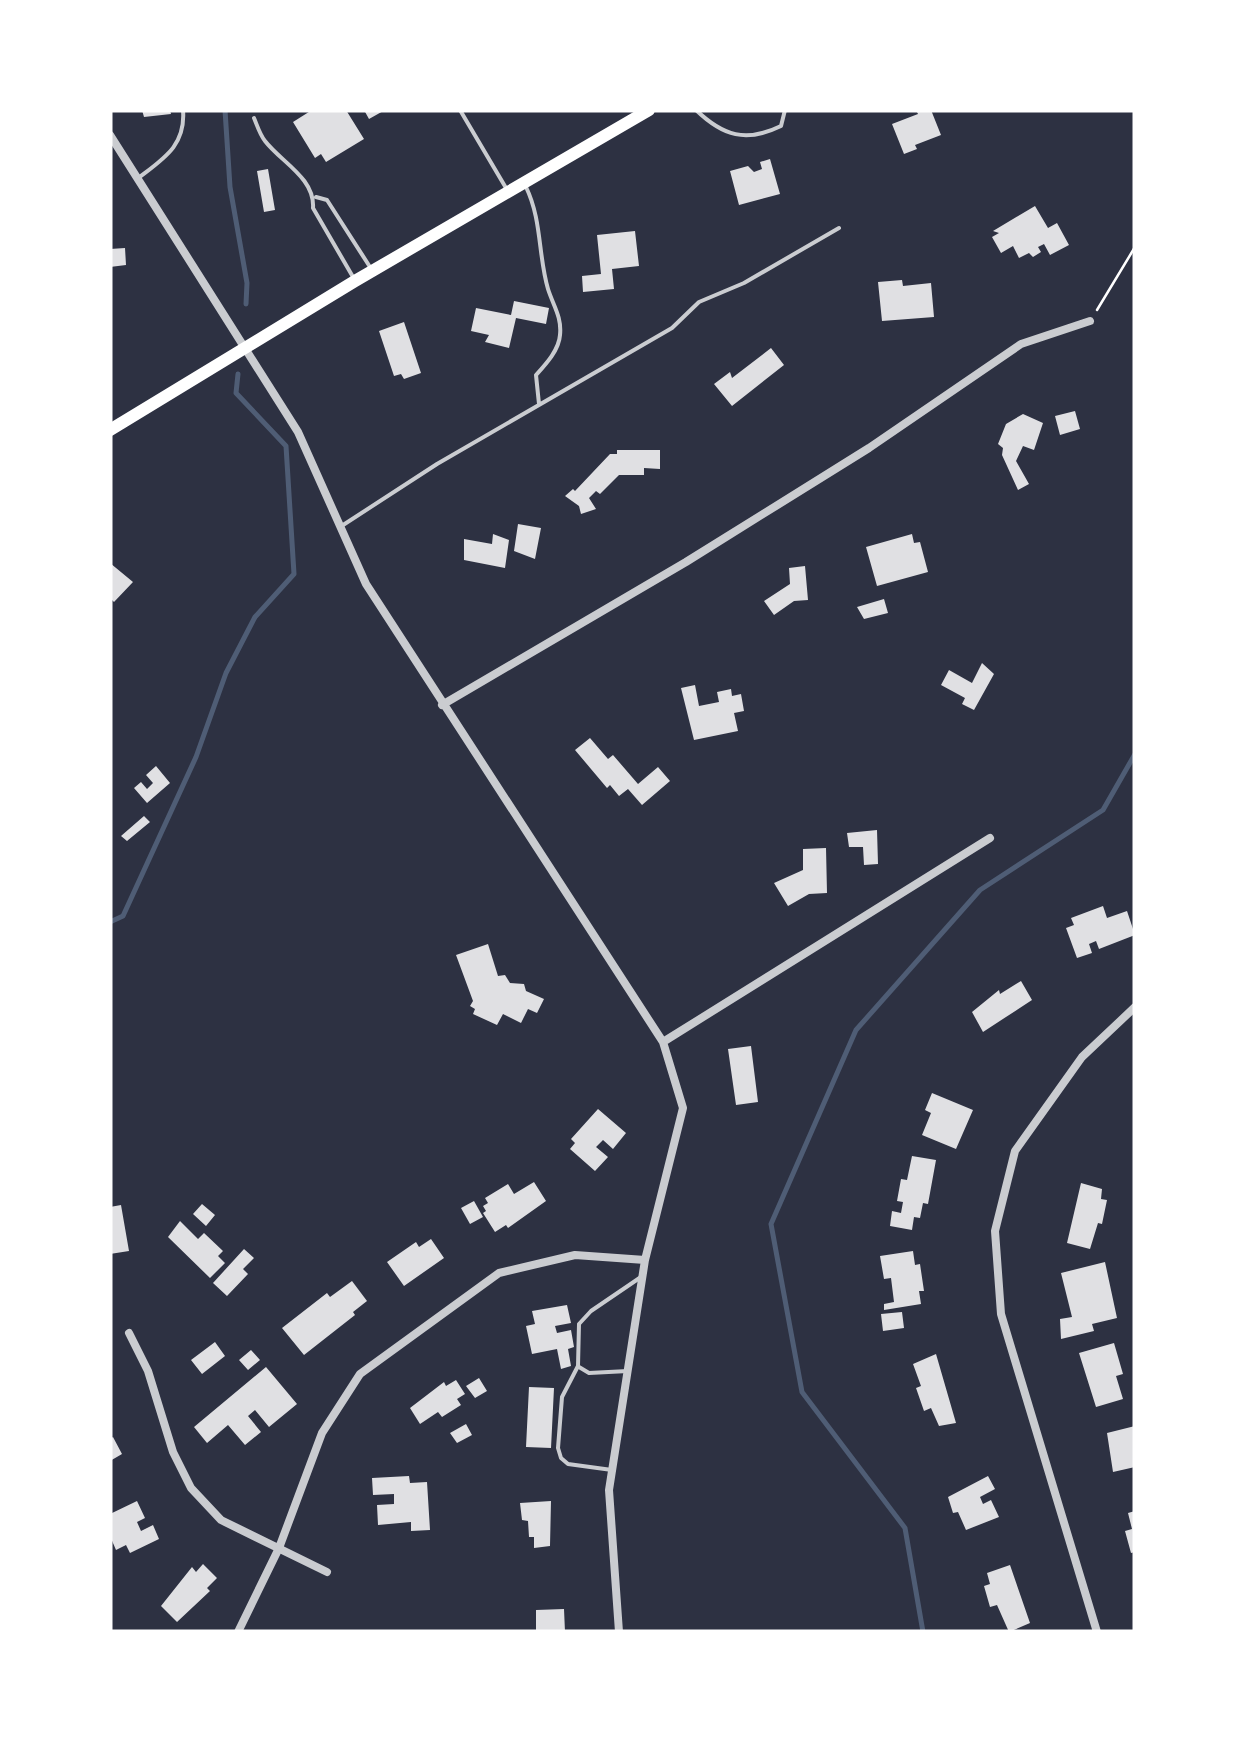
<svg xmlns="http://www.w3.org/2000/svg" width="1245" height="1742" font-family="Jost,sans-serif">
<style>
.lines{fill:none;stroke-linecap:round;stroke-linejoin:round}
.stream{stroke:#4f5d75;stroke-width:5}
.building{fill:#e0e0e3}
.path{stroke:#fff;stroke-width:2.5}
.service{stroke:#caccd0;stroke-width:4}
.minor{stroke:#caccd0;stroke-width:8}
.primary{stroke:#fff;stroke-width:12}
</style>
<rect width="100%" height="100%" fill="#2d3142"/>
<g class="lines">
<!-- stream -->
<path class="stream" d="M225 110 230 187 247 283 246 304
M110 922 123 916 196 757 226 673 255 617 294 574 286 446 236 393 238 374
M923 1632 905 1528 802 1392 771 1224 856 1030 980 890 1103 810 1135 754"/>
</g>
<!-- building -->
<path class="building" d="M142 110H170L171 114 144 117Z
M312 110H346L364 139 326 162 321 154 315 158 293 122Z
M364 110H385L369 119Z
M916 110H931L941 135 915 145 917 149 904 154 892 124 918 114Z
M770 159 780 194 739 205 730 171 748 166 754 172 762 169 760 162Z
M268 169 275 210 264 212 257 171Z
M1035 206 1048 228 1057 223 1069 245 1050 255 1044 244 1038 247 1041 252 1033 257 1029 253 1019 258 1013 246 1001 253 992 237 999 233 993 231Z
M635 231 639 266 612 269 614 289 583 292 582 276 601 274 597 235Z
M125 248 126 265 110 267V249Z
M902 280 903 286 931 283 934 317 882 321 878 282Z
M514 301 549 308 546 324 516 318 509 348 485 342 489 335 471 331 476 308 511 315Z
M404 322 421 373 404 379 401 374 394 376 379 331Z
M771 348 784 365 732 406 714 384 730 372 732 378Z
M1075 411 1080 429 1060 435 1055 416Z
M1023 414 1043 423 1034 450 1023 446 1016 461 1029 484 1018 490 1002 455 1003 448 998 444 1006 424Z
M617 450H660V469L644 468V475H619L600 494 596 491 589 498 596 509 581 514 579 506 565 496 573 489 575 491 610 454H617Z
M518 524 541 528 535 559 514 551Z
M493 534 509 540 505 568 464 560V539L492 544Z
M912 534 914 543 920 542 928 572 877 586 866 547Z
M110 563 133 582 114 602 110 598Z
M805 566 808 600 794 601 774 615 764 601 790 584 789 568Z
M884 599 888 613 864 619 857 607Z
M982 663 994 674 974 710 962 704 965 698 941 685 949 670 972 683Z
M695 685 699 706 719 702 717 692 731 689 732 696 741 694 744 711 734 713 738 731 694 740 681 688Z
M590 738 608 759 613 755 638 784 658 767 670 781 642 805 628 789 619 796 610 785 607 788 575 750Z
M156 766 170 783 147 803 134 788 141 782 147 789 153 783 146 775Z
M144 816 150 822 127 841 121 836Z
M877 830 878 864 864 865 863 847H849L847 833Z
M826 848 827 893 809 894 788 906 774 883 803 870V849Z
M1103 906 1107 918 1127 911 1135 935 1099 949 1096 941 1089 944 1092 953 1077 958 1066 928 1074 925 1071 918Z
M488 944 498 976 505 975 510 983 524 984 526 991 544 999 537 1013 528 1009 521 1023 503 1014 497 1025 473 1014 475 1009 470 1006 473 1001 456 955Z
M1021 981 1032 1000 983 1032 972 1012 999 990 1000 994Z
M751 1046 758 1102 736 1105 728 1049Z
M932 1093 973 1110 956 1149 922 1135 931 1113 925 1110Z
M598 1109 626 1133 613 1149 603 1140 596 1147 608 1157 595 1171 570 1149 575 1143 571 1139Z
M912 1156 936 1160 928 1204 923 1203 920 1218 914 1217 912 1230 890 1226 892 1211 901 1213 903 1202 897 1201 901 1179 907 1180Z
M534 1182 546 1201 508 1228 506 1225 495 1232 483 1213 486 1211 483 1206 488 1203 485 1198 508 1184 514 1194Z
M1081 1183 1102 1189 1101 1199 1107 1200 1102 1224 1098 1223 1090 1249 1067 1243Z
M474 1201 483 1217 470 1224 461 1208Z
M202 1204 215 1215 206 1226 193 1214Z
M121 1205 129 1251 110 1254V1207Z
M180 1221 198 1239 204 1233 223 1251 218 1256 225 1263 210 1278 168 1237Z
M431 1239 444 1258 404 1286 387 1262 416 1242 419 1247Z
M244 1249 254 1258 243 1269 248 1274 227 1296 213 1283Z
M913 1251 915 1265 920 1264 924 1291H919L921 1304 884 1310V1304L894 1302 891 1278 884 1279 880 1256Z
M1105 1262 1117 1318 1092 1324 1094 1331 1061 1339 1060 1319 1072 1317 1061 1273Z
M352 1281 367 1301 353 1312 355 1315 304 1355 282 1328 327 1293 330 1297Z
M567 1305 571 1323 555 1326 557 1333 571 1330 574 1347 568 1349 571 1366 561 1369 557 1349 532 1354 526 1326 535 1324 532 1311Z
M902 1312 904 1328 883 1331 881 1314Z
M215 1342 225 1356 202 1374 191 1360Z
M1114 1343 1123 1374 1116 1376 1123 1399 1096 1407 1079 1353Z
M251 1350 260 1360 248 1370 239 1360Z
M936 1354 956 1423 939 1426 931 1408 924 1411 916 1388 921 1386 913 1364Z
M266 1367 297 1404 269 1427 255 1410 248 1416 261 1432 245 1445 228 1425 207 1443 194 1427Z
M479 1378 487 1391 475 1398 466 1386Z
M456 1380 465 1394 457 1399 461 1405 442 1417 438 1412 420 1424 410 1408 444 1382 446 1386Z
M529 1387 554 1388 551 1448 526 1447Z
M466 1424 472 1435 457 1443 450 1433Z
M1135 1426V1467L1113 1472 1107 1433Z
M113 1437 122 1454 110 1461V1439Z
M409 1476 410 1483 427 1482 430 1530 411 1531V1522L378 1525 377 1505 394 1504V1494L373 1495 372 1478Z
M988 1476 995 1489 980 1497 983 1504 991 1500 999 1517 966 1530 958 1512 953 1513 948 1497Z
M137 1501 145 1518 137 1522 141 1531 153 1525 159 1539 130 1553 126 1545 116 1550 110 1536V1514Z
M551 1501 550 1546 534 1548V1537H529L528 1521 522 1520 520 1503Z
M1135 1511V1552L1131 1553 1125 1531 1132 1529 1128 1513Z
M203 1564 217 1578 207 1588 210 1591 177 1622 161 1606 192 1567 196 1572Z
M1010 1565 1030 1623 1009 1632 997 1605 990 1607 984 1586 990 1584 987 1573Z
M564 1609 565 1632H536V1610Z"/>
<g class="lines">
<!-- path -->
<path class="path" d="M1097 310 1135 247"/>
<!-- service -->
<path class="service" d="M460 110 506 188
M696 110C723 136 746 143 781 126L785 110
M254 118C257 125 260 135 265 141 281 162 315 178 313 208L353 277
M137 179C163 159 186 146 183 110
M526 187C542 220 538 255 548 289 553 305 562 317 560 335 559 350 546 364 536 375L539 404
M316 197 327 200 370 267
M340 527 437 464 672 328 699 302 744 283 839 228
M579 1367 589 1373 628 1371
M612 1470 568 1464 561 1458 558 1448 562 1397 578 1366 579 1324 591 1311 641 1277"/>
<!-- minor -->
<path class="minor" d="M110 135 298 432 366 584 663 1042 683 1108 645 1260 609 1490 619 1632
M442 705 686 562 869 448 1021 344 1090 321
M663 1042 990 838
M129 1333 148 1371 173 1452 191 1488 221 1520 327 1572
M238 1632 279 1548 322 1433 360 1374 499 1273 575 1255 645 1260
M1097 1632 1001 1314 995 1231 1015 1151 1082 1057 1135 1007"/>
<!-- primary -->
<path class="primary" d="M110 430 355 281 649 110"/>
</g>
<!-- border -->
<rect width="1245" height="1742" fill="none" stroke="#ffffff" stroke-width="225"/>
</svg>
